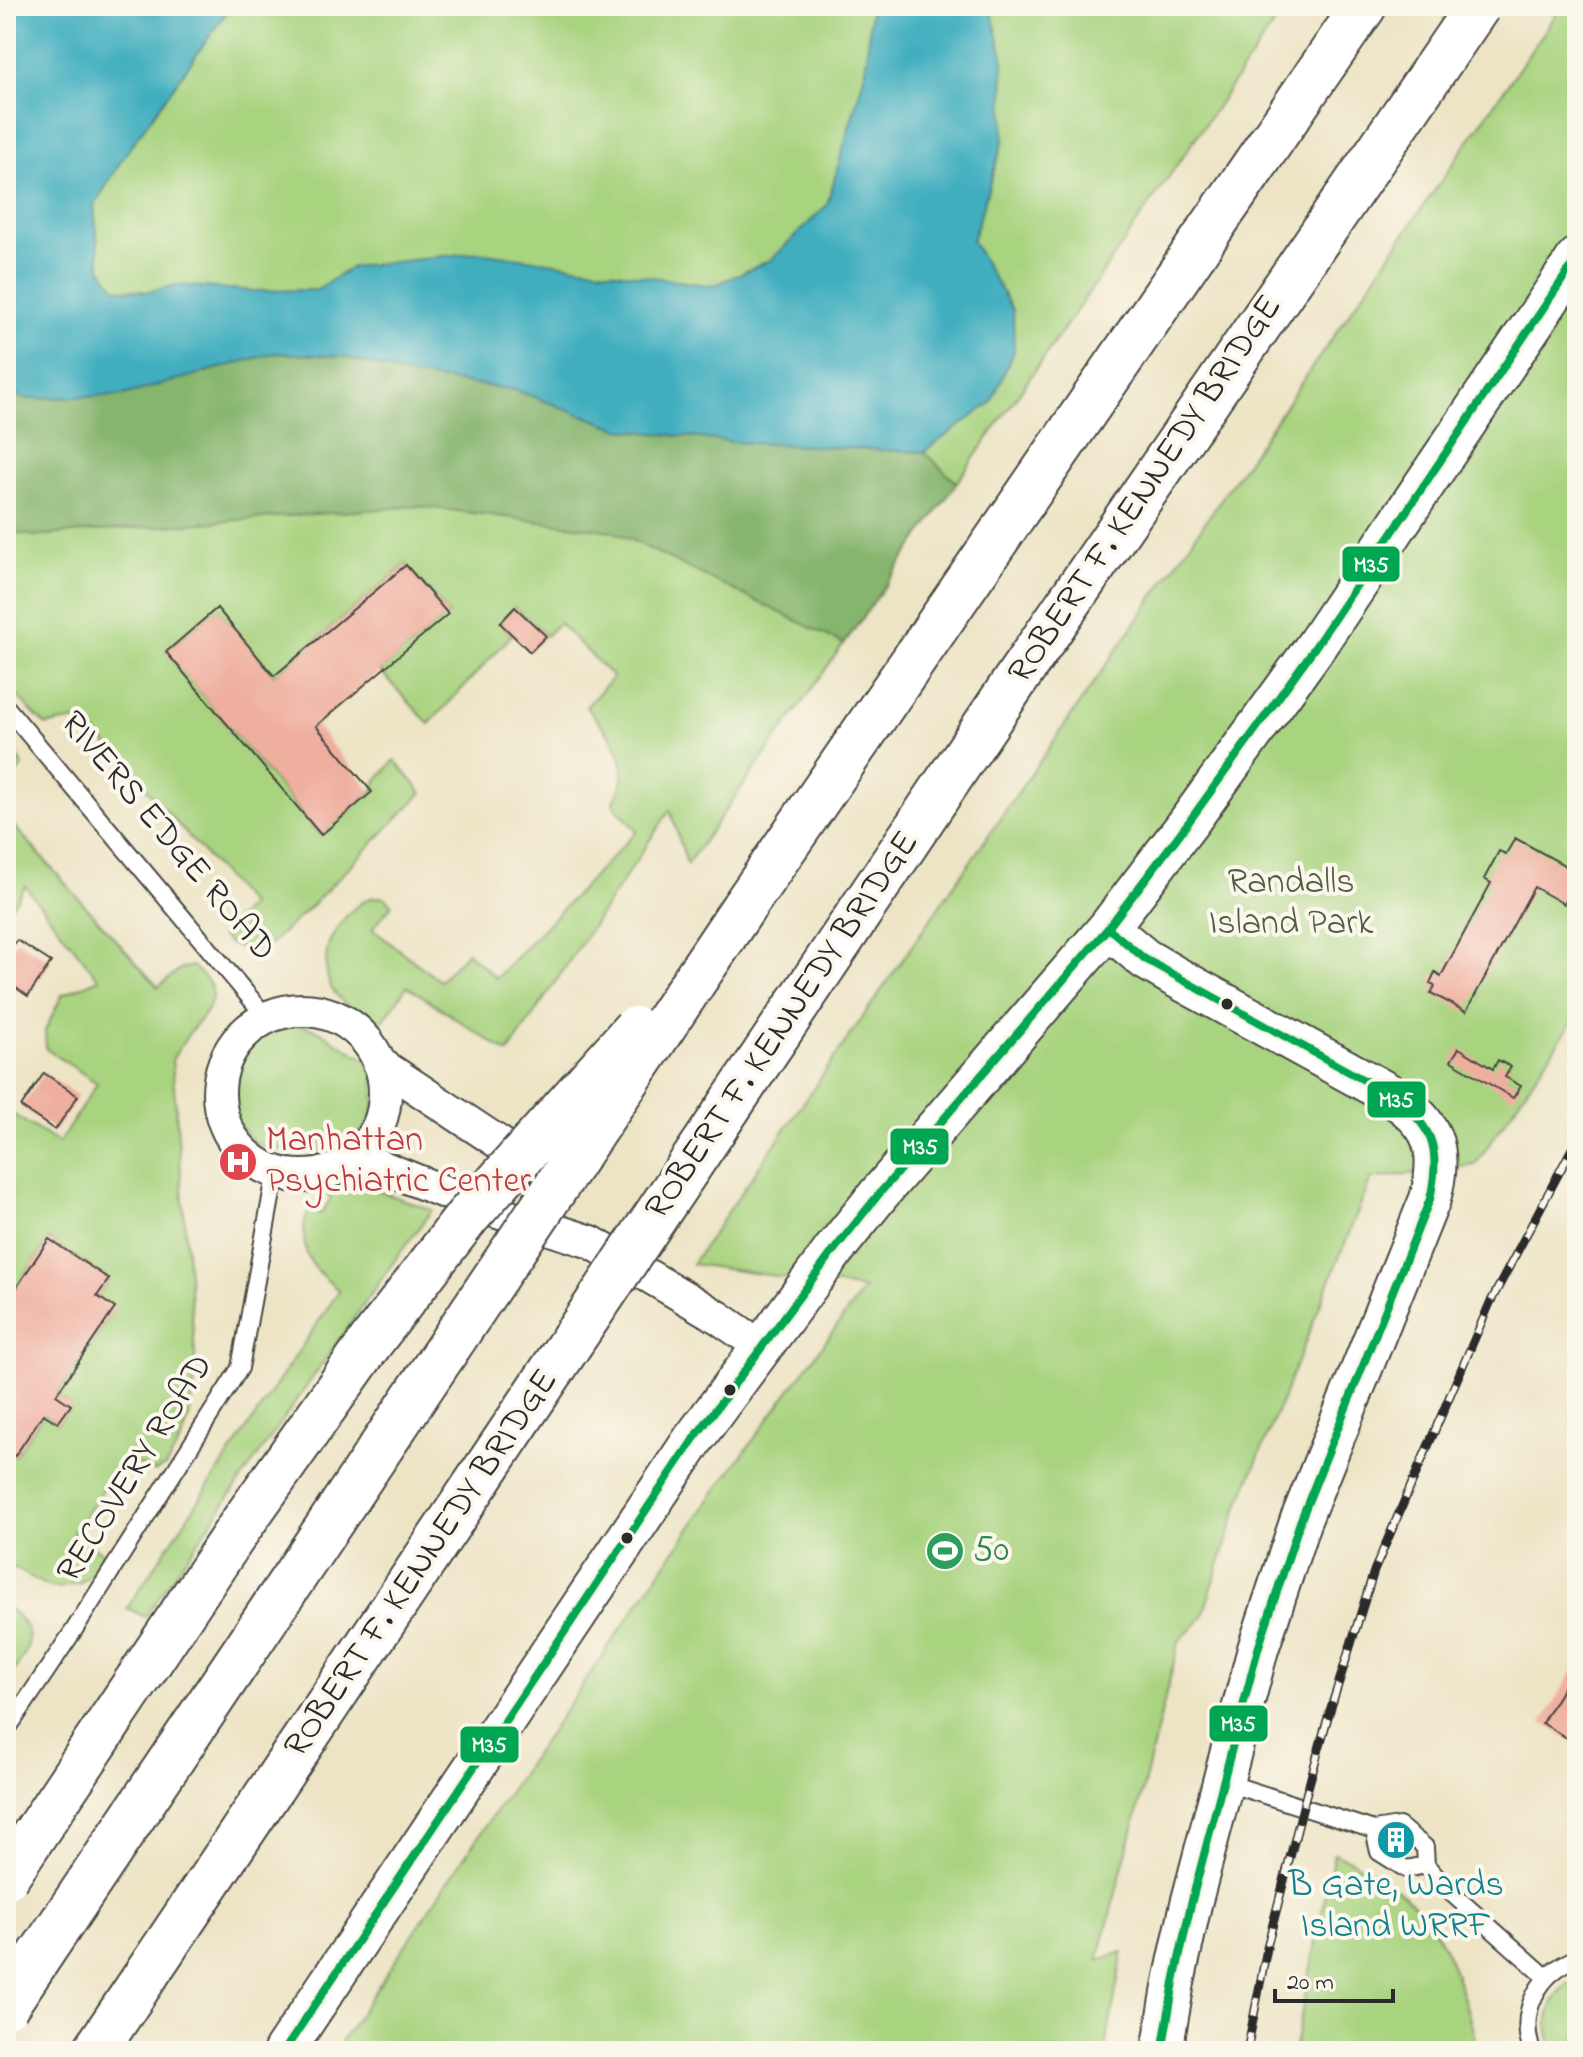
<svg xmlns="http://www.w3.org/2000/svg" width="1583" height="2057" font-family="'Indie Flower',sans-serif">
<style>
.green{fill:#a8d37f;stroke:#6a7f55;stroke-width:2}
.forest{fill:#86b56e;stroke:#58704c;stroke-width:2}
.water{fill:#41aebf;stroke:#366c75;stroke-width:2}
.building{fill:#efaf9f}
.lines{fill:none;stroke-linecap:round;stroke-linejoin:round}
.service-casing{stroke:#484742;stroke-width:20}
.minor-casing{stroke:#484742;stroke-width:36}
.tertiary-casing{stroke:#484742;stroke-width:44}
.motorway-casing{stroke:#484742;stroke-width:48}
.service{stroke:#fff;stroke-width:16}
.minor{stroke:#fff;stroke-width:32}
.tertiary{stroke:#fff;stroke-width:40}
.motorway{stroke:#fff;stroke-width:44}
.rail-casing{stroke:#2b2b2b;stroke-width:9}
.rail{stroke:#fbf7ec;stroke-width:6;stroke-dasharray:18;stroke-linecap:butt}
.motorway-bridge-casing{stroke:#484742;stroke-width:48;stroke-linecap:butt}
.motorway-bridge{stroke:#fff;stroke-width:44}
.bus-1-casing{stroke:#fbf7ec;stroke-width:14}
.bus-1{stroke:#00a651;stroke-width:8}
.bus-dot{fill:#2b2b2b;stroke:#fbf7ec;stroke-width:3}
.labels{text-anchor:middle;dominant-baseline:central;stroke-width:8;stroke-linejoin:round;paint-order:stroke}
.street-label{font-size:36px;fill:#2b2b2b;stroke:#fbf7ec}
.park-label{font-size:36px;fill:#505d44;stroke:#fbf7ec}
.health-label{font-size:36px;fill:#be3a42;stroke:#fbf7ec;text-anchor:start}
.leisure-label{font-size:36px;fill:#27864d;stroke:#fbf7ec;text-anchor:start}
.culture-label{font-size:36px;fill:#0d838f;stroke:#fbf7ec}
.line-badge{stroke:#fbf7ec;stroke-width:3}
.badge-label{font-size:22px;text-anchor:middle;font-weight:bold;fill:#fff}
</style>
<rect width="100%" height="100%" fill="#fbf7ec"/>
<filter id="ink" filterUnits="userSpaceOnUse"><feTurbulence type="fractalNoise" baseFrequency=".0125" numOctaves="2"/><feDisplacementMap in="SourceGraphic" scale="16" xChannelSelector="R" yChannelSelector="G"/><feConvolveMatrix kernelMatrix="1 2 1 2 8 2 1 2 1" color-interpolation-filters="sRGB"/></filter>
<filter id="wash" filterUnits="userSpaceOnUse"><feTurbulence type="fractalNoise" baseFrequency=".006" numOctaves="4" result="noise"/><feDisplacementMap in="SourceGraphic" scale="32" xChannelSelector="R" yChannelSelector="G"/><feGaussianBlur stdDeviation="1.8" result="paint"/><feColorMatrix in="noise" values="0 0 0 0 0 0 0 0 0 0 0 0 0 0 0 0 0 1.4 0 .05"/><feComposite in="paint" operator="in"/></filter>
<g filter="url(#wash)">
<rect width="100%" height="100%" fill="#ede4c5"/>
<!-- green -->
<path class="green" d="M231 6H871L866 69 827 205 771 260 713 286 603 271 352 267 317 290 253 291 177 285 147 292 115 288 100 266 94 206 124 156Z
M990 6H1286C1089 294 890 581 687 864L670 810 508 1053 407 986 384 1020 374 1023C359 1014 339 1003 331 987 325 975 325 955 329 943 336 927 354 903 371 898 373 897 382 897 384 897L392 905 372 929 440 981 467 952 496 978 637 831 613 804C616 796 621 788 622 780 627 750 604 727 586 707L613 677 559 623 546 636 515 607 500 623 512 635 429 724 380 671 448 614 406 565 274 676 217 609 166 651 320 835 372 792 377 780 395 760 422 793 313 904 268 946 250 950 230 944 221 936 250 905 84 719 46 725C31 714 20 697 6 683V390L735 442 924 452 1013 311 972 241 1004 138 1003 56Z
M1562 6H1577V1015L1475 1165 1371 1179 1236 1513 1202 1618 1179 1641 1140 1801 1098 1960 1123 1952 1105 2051H335L456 1869 715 1492 864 1289 692 1264Z
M6 740 23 766 6 785Z
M6 817 158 987 180 969 192 966C197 971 207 978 210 985 218 1004 200 1018 190 1032 184 1041 178 1050 172 1060L195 1354 194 1389 189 1418 183 1436 166 1466 154 1472 124 1458 73 1533 103 1553 95 1570 89 1576 80 1583 59 1588 47 1586 6 1563V1450L15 1456 43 1414 58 1423 70 1405 56 1395 114 1309 97 1296 109 1279 49 1239 6 1303V1110L59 1143 97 1083 46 1049 45 1031 62 995 99 979 25 886 6 915Z
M293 1023 317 1030 366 1060 374 1076V1104L371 1119 364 1129 352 1139 320 1151 271 1149 255 1143 234 1119 229 1101V1087L243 1058 256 1038 272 1028Z
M341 1184 365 1186 432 1210 397 1257 145 1617 127 1608 339 1291C318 1271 304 1264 304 1233 304 1223 305 1217 311 1209L321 1214 331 1198 325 1193Z
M6 1607C45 1633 26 1653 6 1683Z
M1334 1853C1435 1896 1453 1951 1478 2051H1294Z
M1577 1979V2051H1554C1541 2024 1549 1993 1577 1979Z"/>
<!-- forest -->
<path class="forest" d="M273 353 342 356 409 375 516 390 620 429 735 442 924 452 957 483 844 644 613 531 418 506 35 536 6 531V390L25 399 123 395Z"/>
<!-- water -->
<path class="water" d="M6 6H231L124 156 94 206 100 266 115 288 147 292 177 285 253 291 317 290 352 267 479 252 713 286 771 260 827 205 866 69 871 6H990L1003 56 1004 138 972 241 1013 311 1014 351 991 403 924 452 734 442 620 429 516 390 409 375 342 356 273 353 123 395 25 399 6 390Z"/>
<g id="blocks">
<!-- building -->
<path class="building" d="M406 565 448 614 316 726 372 792 321 835 166 652 217 608 274 676Z
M515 607 546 636 530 652 500 623Z
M1515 838 1577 872V880L1564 904 1534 887 1466 1012 1431 993 1435 986 1430 983 1435 972 1441 976 1491 883 1484 879 1499 851 1506 854Z
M17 940 51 962 28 996 6 981V956Z
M1459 1048 1493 1069 1498 1060 1511 1067 1505 1077 1521 1086 1513 1098 1451 1061Z
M44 1073 78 1096 55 1130 21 1107Z
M49 1239 109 1279 97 1296 115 1308 56 1395 71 1405 58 1423 43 1414 15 1456 6 1450V1303Z
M1577 1664V1744L1542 1723Z
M1394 1832 1404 1839 1397 1848 1387 1842Z"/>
</g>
</g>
<g filter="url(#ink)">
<use href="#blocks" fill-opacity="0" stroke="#484742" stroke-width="2"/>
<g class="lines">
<!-- service casing -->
<g class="service-casing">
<path id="service" d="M6 707 267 1018
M6 1731 74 1630 240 1368 276 1171
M1224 1782 1374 1830 1399 1826 1425 1847 1426 1865 1448 1890 1546 1977
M1374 1830 1379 1852 1406 1869 1426 1865
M1532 2051C1518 2011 1538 1973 1577 1958"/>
</g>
<!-- minor casing -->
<g class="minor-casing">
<path id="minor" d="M219 1093a83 83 0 1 1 166 0a83 83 0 1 1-166 0Z
M379 1063 516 1154 532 1172
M355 1156 479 1206 591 1242 718 1317 760 1346"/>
</g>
<!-- tertiary casing -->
<g class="tertiary-casing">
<path id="tertiary" d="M1108 928 1145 959 1174 976 1389 1094C1433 1122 1444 1148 1430 1199L1300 1522 1258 1649 1191 1904 1174 1982 1162 2051
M284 2051 693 1440 834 1250 879 1194 1108 928 1188 823 1313 650 1577 258"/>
</g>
<!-- motorway casing -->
<g class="motorway-casing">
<path id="motorway" d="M743 908 1364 6"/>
</g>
<!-- service -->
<use href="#service" class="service"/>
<!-- minor -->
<use href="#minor" class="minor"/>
<!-- tertiary -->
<use href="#tertiary" class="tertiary"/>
<!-- motorway -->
<use href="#motorway" class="motorway"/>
<!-- rail casing -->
<g class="rail-casing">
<path id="rail" d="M1247 2051 1268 1943 1306 1795 1328 1717 1374 1571 1490 1303 1577 1139"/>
</g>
<!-- rail -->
<use href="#rail" class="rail"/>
<!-- motorway-bridge casing -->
<g class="motorway-bridge-casing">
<path id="motorway-bridge" d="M6 1877 241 1525 370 1343 467 1217 635 1029
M6 2006 743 908
M95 2051 1017 678 1478 6"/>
</g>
<!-- motorway-bridge -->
<use href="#motorway-bridge" class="motorway-bridge"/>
<!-- bus-1 casing -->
<g class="bus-1-casing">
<path id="bus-1" d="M1108 928 1145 959 1389 1094C1432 1124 1442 1147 1430 1199L1300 1522 1258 1649 1191 1904 1174 1982 1162 2051
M284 2051 693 1440 834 1250 879 1194 1108 928 1188 823 1313 650 1577 258"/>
</g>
<!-- bus-1 -->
<use href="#bus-1" class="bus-1"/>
</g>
</g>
<!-- icons -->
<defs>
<g id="hospital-disc" transform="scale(2)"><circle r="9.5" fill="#e0444e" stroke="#fbf7ec"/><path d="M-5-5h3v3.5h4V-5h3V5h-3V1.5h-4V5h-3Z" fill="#fff"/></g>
<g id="stadium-disc" transform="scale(2)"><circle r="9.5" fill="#2e9e5b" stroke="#fbf7ec"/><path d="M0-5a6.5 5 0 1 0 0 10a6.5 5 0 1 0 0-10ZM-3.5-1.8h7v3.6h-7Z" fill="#fff"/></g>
<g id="building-disc" transform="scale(2)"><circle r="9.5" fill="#0f9aa8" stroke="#fbf7ec"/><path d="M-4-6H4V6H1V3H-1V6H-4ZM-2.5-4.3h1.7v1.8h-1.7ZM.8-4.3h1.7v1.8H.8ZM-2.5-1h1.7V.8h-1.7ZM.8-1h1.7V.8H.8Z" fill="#fff"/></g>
</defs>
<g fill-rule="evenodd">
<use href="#hospital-disc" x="238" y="1162"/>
<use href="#stadium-disc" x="945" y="1551"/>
<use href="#building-disc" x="1396" y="1840"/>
</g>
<!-- markers -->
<g class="bus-dot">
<circle cx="1227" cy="1004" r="7"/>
<circle cx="730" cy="1390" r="7"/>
<circle cx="627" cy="1538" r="7"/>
</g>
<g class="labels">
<!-- street labels -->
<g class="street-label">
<text transform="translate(1146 490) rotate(-56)">ROBERT F. KENNEDY BRIDGE</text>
<text transform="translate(167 837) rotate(50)">RIVERS EDGE ROAD</text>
<text transform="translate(783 1026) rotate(-56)">ROBERT F. KENNEDY BRIDGE</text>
<text transform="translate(136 1469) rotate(-58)">RECOVERY ROAD</text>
<text transform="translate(422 1564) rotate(-56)">ROBERT F. KENNEDY BRIDGE</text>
</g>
<!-- park labels -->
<g class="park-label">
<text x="1291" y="883">Randalls<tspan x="1291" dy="41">Island Park</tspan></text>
</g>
<!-- health labels -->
<g class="health-label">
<text x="266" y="1141">Manhattan<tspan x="266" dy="41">Psychiatric Center</tspan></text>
</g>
<!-- leisure labels -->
<g class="leisure-label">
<text x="973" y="1551">50</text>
</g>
<!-- culture labels -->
<g class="culture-label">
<text x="1396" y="1886">B Gate, Wards<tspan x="1396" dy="41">Island WRRF</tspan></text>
</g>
</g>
<g class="line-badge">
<rect x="1341" y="545" width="60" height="38" rx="8" fill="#00a651"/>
<rect x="1366" y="1080" width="61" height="39" rx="8" fill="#00a651"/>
<rect x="889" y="1127" width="61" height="39" rx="8" fill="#00a651"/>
<rect x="1208" y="1704" width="61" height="39" rx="8" fill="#00a651"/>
<rect x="459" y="1725" width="61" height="39" rx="8" fill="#00a651"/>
</g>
<g class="badge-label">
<text x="1371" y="572">M35</text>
<text x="1396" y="1107">M35</text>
<text x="920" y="1154">M35</text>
<text x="1238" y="1731">M35</text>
<text x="489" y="1752">M35</text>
</g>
<!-- margin -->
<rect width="1583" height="2057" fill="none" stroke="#fbf7ec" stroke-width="32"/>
<!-- scale -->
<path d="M1275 1989v12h118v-12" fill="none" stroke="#2b2b2b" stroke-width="4"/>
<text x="1287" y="1989" font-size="24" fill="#2b2b2b" stroke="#fbf7ec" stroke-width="6" paint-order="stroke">20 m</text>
</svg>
